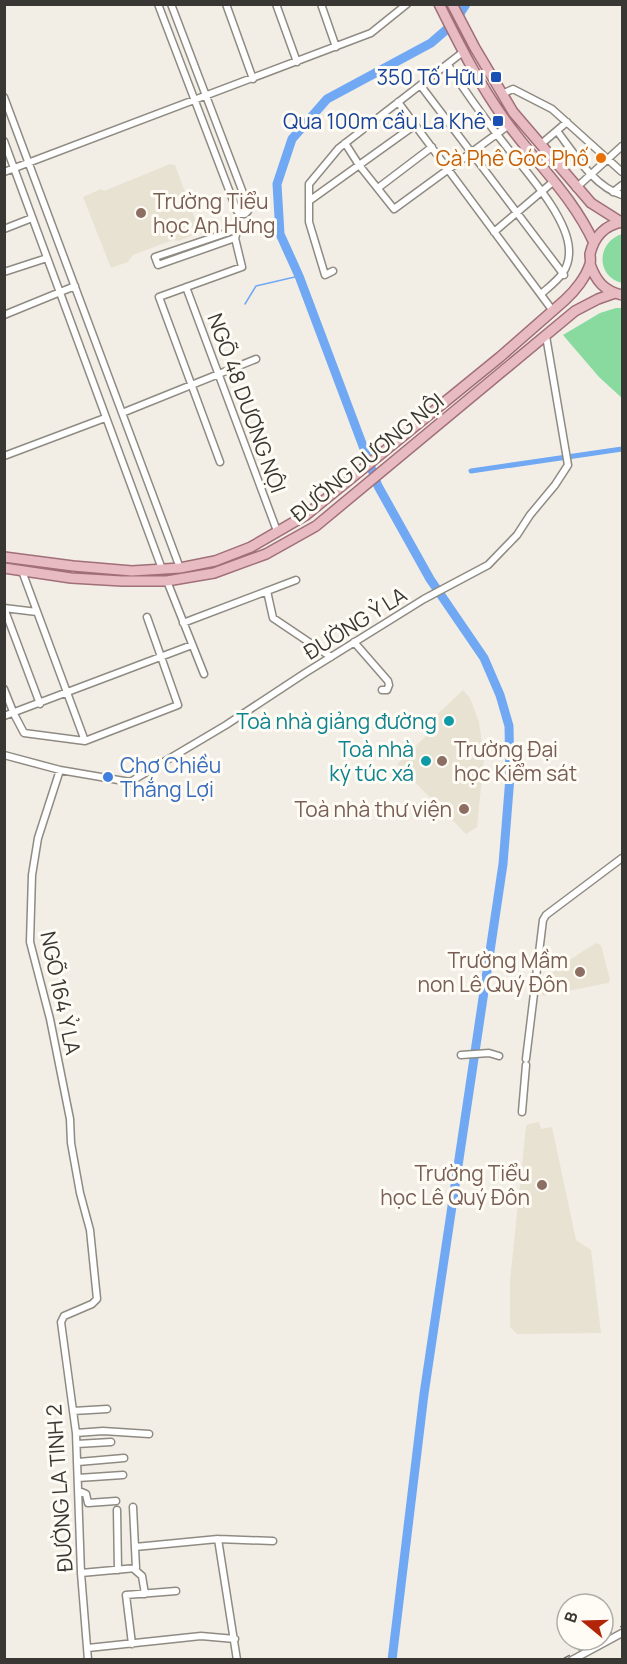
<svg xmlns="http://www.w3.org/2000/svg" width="627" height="1664" font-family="Manrope,sans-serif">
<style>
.built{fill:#e8e2d2}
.green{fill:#88da9f}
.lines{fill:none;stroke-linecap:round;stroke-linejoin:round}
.stream{stroke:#70a8f4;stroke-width:1.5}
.canal{stroke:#70a8f4;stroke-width:5}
.river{stroke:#70a8f4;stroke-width:9}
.minor-casing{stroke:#8f8b83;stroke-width:9}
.primary-casing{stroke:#a06f77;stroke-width:12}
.minor{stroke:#fff;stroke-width:6}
.primary{stroke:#e8bbc3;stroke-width:9}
.rail{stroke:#6f6d68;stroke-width:1.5;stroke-dasharray:10 10;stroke-linecap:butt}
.transit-dot{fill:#1a4fb4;stroke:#fffcf5;stroke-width:2}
.food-dot{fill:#e8710a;stroke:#fffcf5;stroke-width:2}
.education-dot{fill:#8d6e63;stroke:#fffcf5;stroke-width:2}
.culture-dot{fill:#0f9aa8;stroke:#fffcf5;stroke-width:2}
.shop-dot{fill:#3f7fe0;stroke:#fffcf5;stroke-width:2}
.labels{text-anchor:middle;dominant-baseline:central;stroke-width:6;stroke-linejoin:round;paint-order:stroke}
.transit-label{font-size:21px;fill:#164399;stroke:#fffcf5;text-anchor:end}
.food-label{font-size:21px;fill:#c56008;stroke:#fffcf5;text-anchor:end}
.education-label{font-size:21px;fill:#785e54;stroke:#fffcf5;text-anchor:end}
.street-label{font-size:21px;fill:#383734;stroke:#fffcf5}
.culture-label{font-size:21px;fill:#0d838f;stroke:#fffcf5;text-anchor:end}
.shop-label{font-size:21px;fill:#366cbe;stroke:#fffcf5;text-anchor:start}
</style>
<rect width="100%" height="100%" fill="#f2eee5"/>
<!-- built -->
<path class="built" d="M170 164 175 165 199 230 197 234 178 241 173 240 133 255 128 262 111 268 83 197 101 189 104 191Z
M463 690 470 698 479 722 484 758 477 827 466 834 397 764 430 732 424 727Z
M596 943 601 945 610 980 608 983 543 996 542 994V981L563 964Z
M539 1122 541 1129 552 1127 576 1240 591 1250 601 1333 517 1334 510 1327V1281L526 1126 529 1124Z"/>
<!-- green -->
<path class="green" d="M622 234V283C595 276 597 242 622 234Z
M616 308H622V398L599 377 563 335 600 313Z"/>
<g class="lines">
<!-- stream -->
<path class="stream" d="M245 304 256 286 299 276"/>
<!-- canal -->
<path class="canal" d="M471 471 622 449"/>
<!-- river -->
<path class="river" d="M392 1660 424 1394 503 864 510 777 509 726 500 695 484 658 430 579 378 486 299 276 280 234 277 184 292 139 327 99 431 43 454 23 466 4"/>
<!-- minor casing -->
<g class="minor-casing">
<path id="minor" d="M158 4 237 211 240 214H245L248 211V206L171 4
M226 4 253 79
M276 4 297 62
M321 4 336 47
M448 65C463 88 479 111 496 133 517 162 568 214 569 250 570 272 556 281 541 294
M421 86 564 275
M502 94 513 89 552 109 622 172
M4 97 180 568
M398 102 553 311
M557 131C574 153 594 187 622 195
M4 141 162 569
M345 143 359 165 394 209 509 125
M540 145 567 122
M4 172 371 33 407 4
M378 188 432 147
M576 188 622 146
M613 192 622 185
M309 201 415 125
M4 229 32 218
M494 232 554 181
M333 271 325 275 309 222V184L339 148 463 52
M4 272 47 258
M186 287 277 531
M4 315 75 286
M122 413 256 359
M4 456 105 418
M220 462 159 297 242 267 235 238 238 229 155 257 158 265 235 238
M22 571 85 741
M167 581 204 674
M267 591 273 618 331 657
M4 608 40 704
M4 608 37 612
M183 623 296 580
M354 642 388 681 389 685 387 690H382
M4 689 14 714 24 733 85 741 178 705 147 617
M4 716 192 645
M4 755 60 770 130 782 226 725 305 673 424 599 488 565 517 535 530 515 555 485 568 465 546 336
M60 770 38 838 32 875 30 942 50 1019 70 1119 71 1143 80 1193 90 1230 97 1299 92 1304 64 1316 61 1322 76 1433 81 1573 88 1660
M461 1055 489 1053 499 1056
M526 1059 543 920 546 915 622 858
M522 1112 526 1065
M73 1411 107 1409
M76 1433 103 1431 149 1434
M77 1444 111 1442
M78 1462 124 1458
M78 1478 123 1475
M79 1491 86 1494 88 1503 116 1501
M117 1510 118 1570
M218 1539 273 1541
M135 1547 218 1539 237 1660
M134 1569 142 1576 145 1594
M81 1573 136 1568 133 1507
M132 1644 126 1595 176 1591
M88 1648 201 1636 235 1639
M572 1660 622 1633"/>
</g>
<!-- primary casing -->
<g class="primary-casing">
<path id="primary" d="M439 4C459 44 479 84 505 120 535 162 572 195 594 243
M452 4 475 48 513 112 591 203 621 222
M590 264C596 281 604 291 622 295
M4 557 73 566 132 571 180 568 215 561 251 547 306 515 500 357 565 300C575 291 586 277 590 264 591 261 590 257 590 254 594 237 605 225 622 222
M4 568 71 578 122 581H167L214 573 266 554 316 526 575 311 598 299 615 293"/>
</g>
<!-- minor -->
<use href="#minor" class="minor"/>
<!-- primary -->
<use href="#primary" class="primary"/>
<!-- rail -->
<path class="rail" d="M603 1637 622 1626
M561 1660 597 1640"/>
</g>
<!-- markers -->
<g class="transit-dot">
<rect x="490" y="71" width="12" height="12" rx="3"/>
<rect x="492" y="115" width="12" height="12" rx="3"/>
</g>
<circle class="food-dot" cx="601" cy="158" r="6"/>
<g class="education-dot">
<circle cx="141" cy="213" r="6"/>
<circle cx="442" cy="761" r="6"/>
<circle cx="464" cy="809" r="6"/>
<circle cx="580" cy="972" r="6"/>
<circle cx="542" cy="1185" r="6"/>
</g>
<g class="culture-dot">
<circle cx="449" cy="721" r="6"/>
<circle cx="426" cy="761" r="6"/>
</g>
<circle class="shop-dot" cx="108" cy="777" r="6"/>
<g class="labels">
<!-- transit labels -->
<g class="transit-label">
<text x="484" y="77">350 Tố Hữu</text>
<text x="486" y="121">Qua 100m cầu La Khê</text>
</g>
<!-- food labels -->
<g class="food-label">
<text x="589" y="158">Cà Phê Góc Phố</text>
</g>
<!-- education labels -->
<g class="education-label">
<text x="153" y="201" text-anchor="start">Trường Tiểu<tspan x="153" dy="24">học An Hưng</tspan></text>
<text x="454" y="749" text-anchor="start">Trường Đại<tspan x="454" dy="24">học Kiểm sát</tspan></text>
<text x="452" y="809">Toà nhà thư viện</text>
<text x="568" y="960">Trường Mầm<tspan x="568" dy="24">non Lê Quý Đôn</tspan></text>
<text x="530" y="1173">Trường Tiểu<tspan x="530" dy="24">học Lê Quý Đôn</tspan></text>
</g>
<!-- street labels -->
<g class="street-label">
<text transform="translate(247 403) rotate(70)">NGÕ 48 DƯƠNG NỘI</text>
<text transform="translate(367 457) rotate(-39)">ĐƯỜNG DƯƠNG NỘI</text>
<text transform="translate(355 623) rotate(-32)">ĐƯỜNG Ỷ LA</text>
<text transform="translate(61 993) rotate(78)">NGÕ 164 Ỷ LA</text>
<text transform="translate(59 1488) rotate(-94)">ĐƯỜNG LA TINH 2</text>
</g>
<!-- culture labels -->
<g class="culture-label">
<text x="437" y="721">Toà nhà giảng đường</text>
<text x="414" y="749">Toà nhà<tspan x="414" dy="24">ký túc xá</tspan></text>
</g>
<!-- shop labels -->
<g class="shop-label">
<text x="120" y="765">Chợ Chiều<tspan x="120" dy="24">Thắng Lợi</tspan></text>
</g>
</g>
<!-- border -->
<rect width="627" height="1664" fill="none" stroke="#383734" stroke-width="12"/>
<!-- north arrow -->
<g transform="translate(585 1622) rotate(289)"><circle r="28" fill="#fffcf5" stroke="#afada8" stroke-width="1.5"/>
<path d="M0-4.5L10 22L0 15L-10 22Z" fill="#b22509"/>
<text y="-9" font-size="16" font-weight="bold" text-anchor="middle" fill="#383734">B</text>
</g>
</svg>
